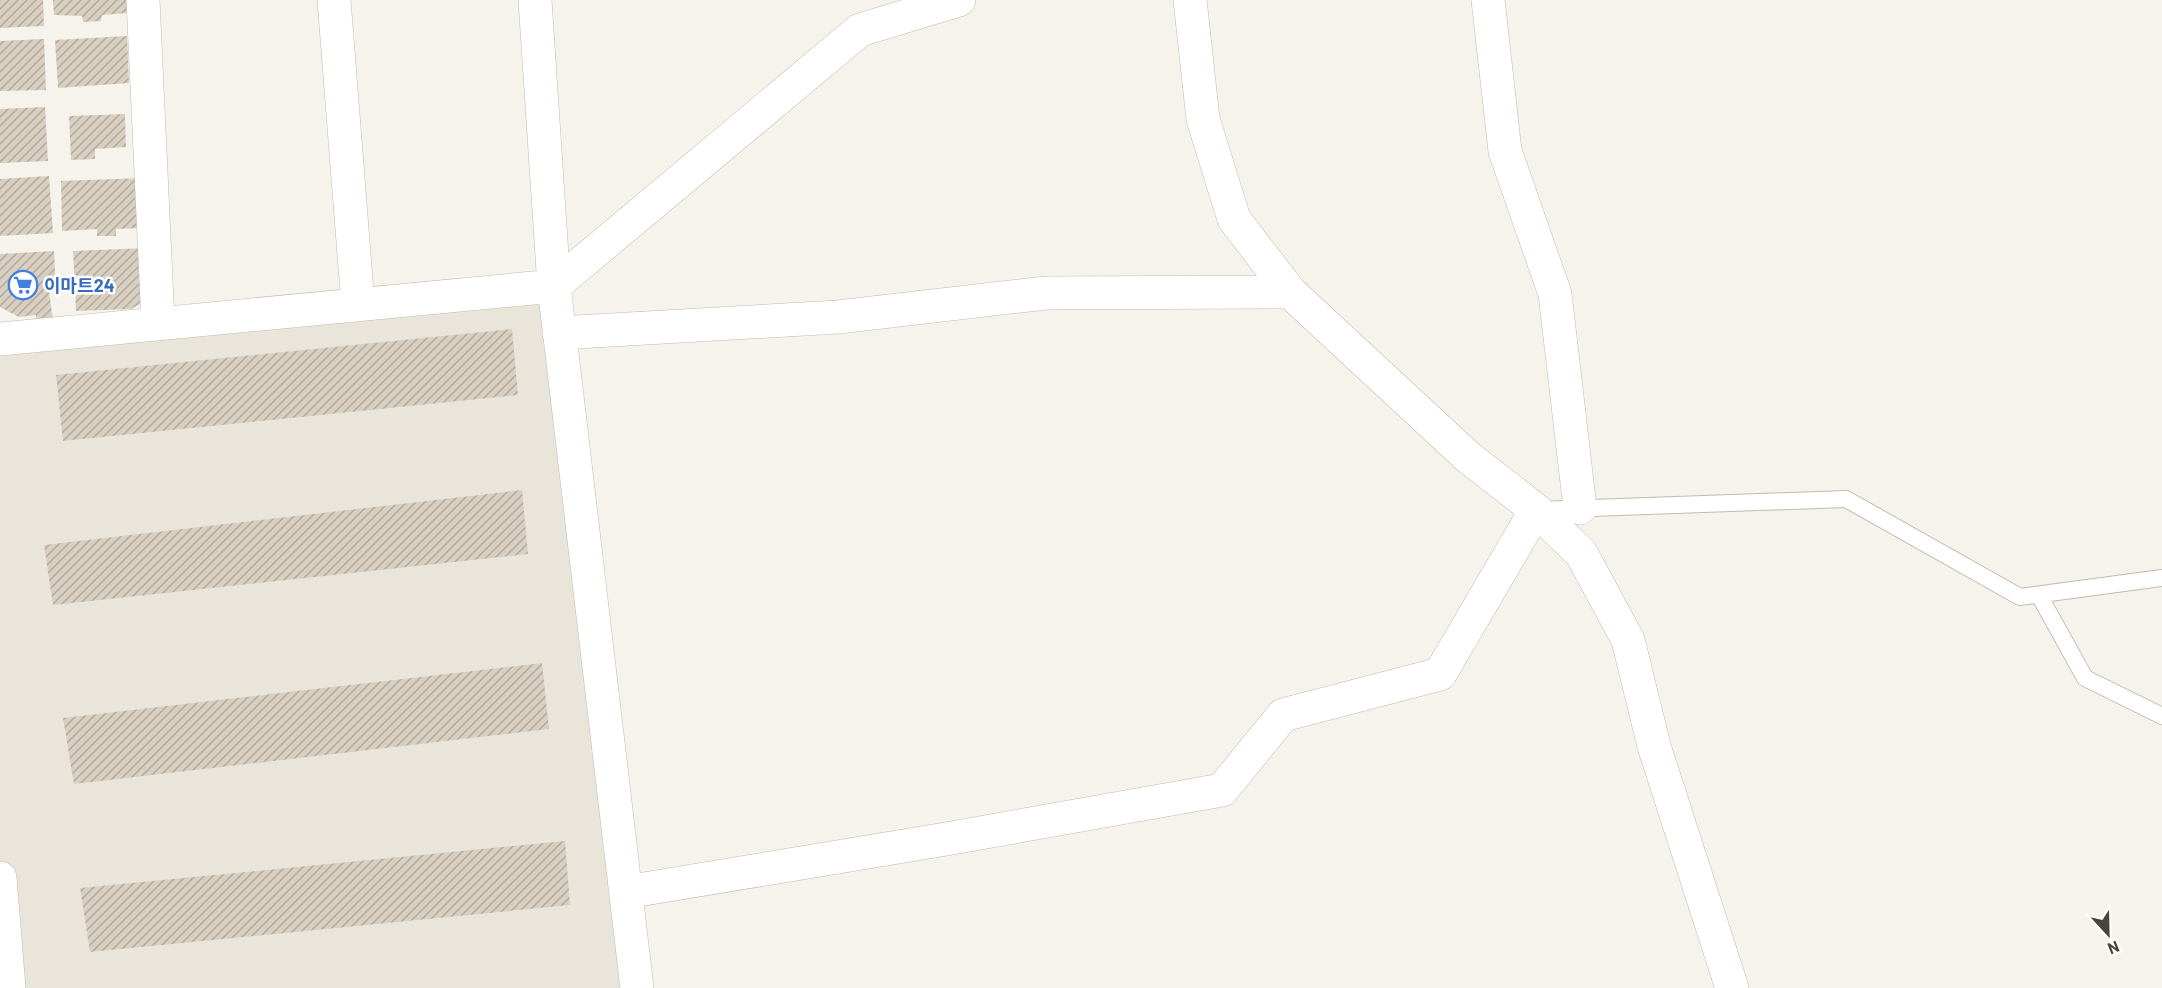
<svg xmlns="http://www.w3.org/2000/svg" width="2162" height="988" font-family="Barlow,'Noto Sans KR',sans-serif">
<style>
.residential{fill:#eae5da}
.building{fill:url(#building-hatch)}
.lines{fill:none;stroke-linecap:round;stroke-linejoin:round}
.lane-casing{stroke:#c2bbae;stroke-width:18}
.street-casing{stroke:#c2bbae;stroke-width:34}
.lane{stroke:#fff;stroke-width:16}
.street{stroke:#fff;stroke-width:33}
.labels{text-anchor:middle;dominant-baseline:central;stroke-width:5;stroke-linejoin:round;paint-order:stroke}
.shop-label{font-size:18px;font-weight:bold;fill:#366cbe;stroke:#fff;text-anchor:start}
</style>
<defs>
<pattern id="building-hatch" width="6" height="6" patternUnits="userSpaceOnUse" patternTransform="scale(1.5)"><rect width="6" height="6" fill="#d8cfc1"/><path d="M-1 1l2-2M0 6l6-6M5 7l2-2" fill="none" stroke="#b1aa9e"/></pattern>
</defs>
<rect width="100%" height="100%" fill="#f6f3ec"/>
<!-- residential -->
<path class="residential" d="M554 286 637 988H9L0 885V339Z"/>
<!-- building -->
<path class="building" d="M0 0H43L44 26 0 28Z
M53 0H128V13L102 15 101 21 83 22 82 16 54 15Z
M127 36 129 83 58 88 55 40Z
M44 39 46 90 0 91V41Z
M45 107 48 161 0 163V109Z
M125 114 126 147 95 149V159L71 160 69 116Z
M49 176 53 233 0 236V179Z
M142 178 143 228 116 229V236H97V229L62 231 61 181Z
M148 248 142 303 131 309 76 311 73 251Z
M54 251 56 292H49L53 320 36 321V315L19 317 0 307V254Z
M512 329 518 395 63 441 56 375Z
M522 490 528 554 53 605 44 545Z
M542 663 549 729 74 784 63 718Z
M565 841 570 905 90 952 80 888Z"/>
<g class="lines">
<!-- lane casing -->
<g class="lane-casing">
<path id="lane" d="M1536 510 1846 499 2020 597 2162 578
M2039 595 2085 678 2162 716"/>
</g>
<!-- street casing -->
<g class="street-casing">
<path id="street" d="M143 0 158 323
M334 0 358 305
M535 0 554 286 637 988
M1190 0 1203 119 1234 219 1290 292 1468 457 1536 510 1581 553 1628 640 1654 746 1732 988
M1488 0 1505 151 1555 294 1580 508
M559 333 838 317 1046 293 1290 292
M0 339 554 286 860 30 959 0
M0 878 9 988
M626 892 946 839 1222 790 1283 715 1440 674 1536 510"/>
</g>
<!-- lane -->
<use href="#lane" class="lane"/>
<!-- street -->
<use href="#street" class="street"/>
</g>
<!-- icons -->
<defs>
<g id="supermarket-ring" transform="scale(1.5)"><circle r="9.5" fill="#fff" stroke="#3f7fe0" stroke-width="1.5"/><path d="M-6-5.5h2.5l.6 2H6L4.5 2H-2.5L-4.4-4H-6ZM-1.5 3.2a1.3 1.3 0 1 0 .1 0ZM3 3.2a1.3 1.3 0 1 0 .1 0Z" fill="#3f7fe0"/></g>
</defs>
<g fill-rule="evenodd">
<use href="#supermarket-ring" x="23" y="285"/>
</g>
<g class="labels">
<!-- shop labels -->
<g class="shop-label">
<text x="44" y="285">이마트24</text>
</g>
</g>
<!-- north arrow -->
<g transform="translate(2108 934) rotate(158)" stroke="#ffffff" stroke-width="4.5" paint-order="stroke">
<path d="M0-4.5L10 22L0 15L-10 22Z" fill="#4b4439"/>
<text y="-9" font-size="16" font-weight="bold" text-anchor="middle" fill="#4b4439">N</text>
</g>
</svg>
